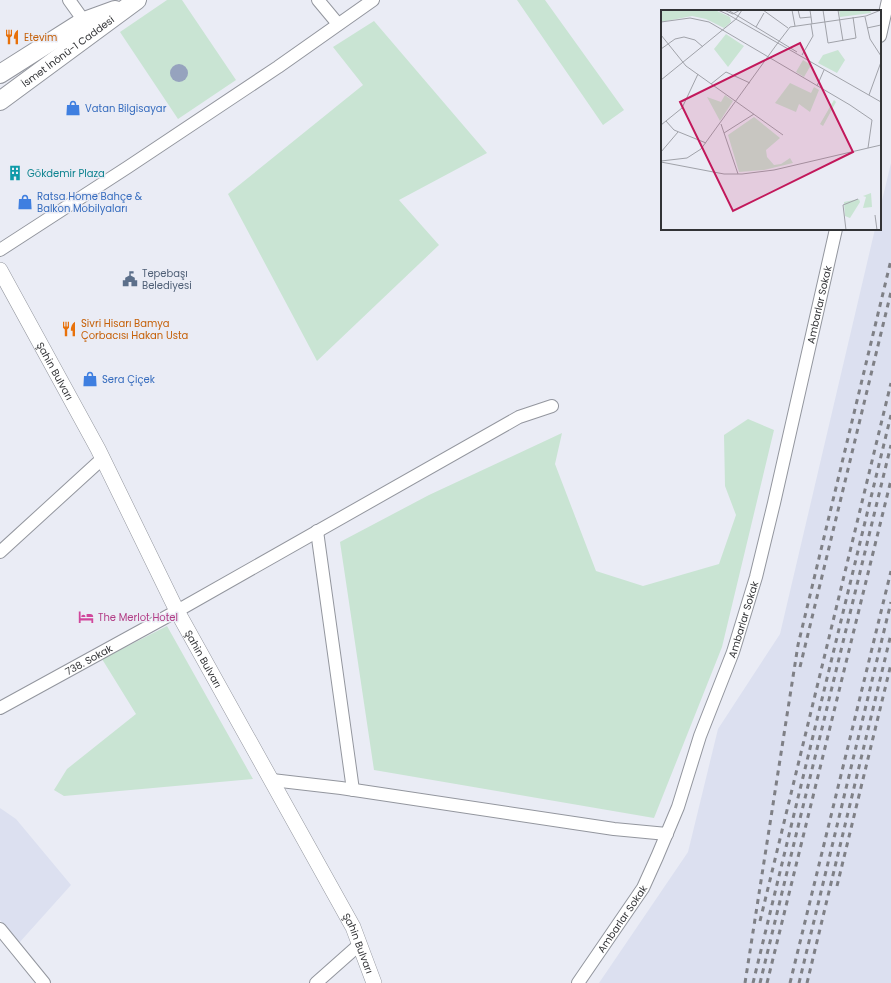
<svg xmlns="http://www.w3.org/2000/svg" width="891" height="983" font-family="Poppins,sans-serif">
<style>
.built{fill:#dce0f0}
.green{fill:#c9e4d3}
.water{fill:#96a3be}
.lines{fill:none;stroke-linecap:round;stroke-linejoin:round}
.minor-casing{stroke:#93969e;stroke-width:14}
.tertiary-casing{stroke:#93969e;stroke-width:16}
.primary-casing{stroke:#93969e;stroke-width:20}
.minor{stroke:#fff;stroke-width:12}
.tertiary{stroke:#fff;stroke-width:15}
.primary{stroke:#fff;stroke-width:18}
.rail{stroke:#7f8086;stroke-width:3;stroke-dasharray:5 5;stroke-linecap:butt}
.labels{text-anchor:middle;dominant-baseline:central;stroke-width:3;stroke-linejoin:round;paint-order:stroke}
.food-label{font-size:10px;fill:#c56008;stroke:#eaecf5;text-anchor:start}
.street-label{font-size:10px;fill:#323336;stroke:#eaecf5}
.shop-label{font-size:10px;fill:#366cbe;stroke:#eaecf5;text-anchor:start}
.culture-label{font-size:10px;fill:#0d838f;stroke:#eaecf5;text-anchor:start}
.service-label{font-size:10px;fill:#4e5e75;stroke:#eaecf5;text-anchor:start}
.hotel-label{font-size:10px;fill:#b23c85;stroke:#eaecf5;text-anchor:start}
.inset-road{fill:none;stroke:#a0a2a9;stroke-width:1}
.view{fill:#c2185b;fill-opacity:0.15;stroke:#c2185b;stroke-width:2}
.inset-edge{fill:none;stroke:#323336;stroke-width:2}
</style>
<rect width="100%" height="100%" fill="#eaecf5"/>
<!-- built -->
<path class="built" d="M891 163V983H599L688 852 718 729 780 634 875 229H880V209Z
M0 808 16 819 71 885 19 943 0 920Z"/>
<!-- green -->
<path class="green" d="M167 0H182L236 80 178 119 120 32Z
M517 0H545L624 110 603 125Z
M374 21 487 153 399 200 439 245 317 361 228 194 363 85 333 47Z
M748 419 774 430 722 647 654 818 374 770 340 542 429 495 562 433 555 464 596 571 643 586 719 564 736 515 725 486 724 435Z
M167 626 253 779 64 796 54 790 67 769 136 714 102 659Z"/>
<!-- water -->
<path class="water" d="M170 73a9 9 0 1 1 18 0a9 9 0 1 1-18 0Z"/>
<g class="lines">
<!-- minor casing -->
<g class="minor-casing">
<g id="minor">
<path d="M69 0 84 21"/>
<path d="M318 0 338 24"/>
<path d="M880 36 888 0"/>
<path d="M0 250 128 167 278 67 373 0"/>
<path d="M317 531 353 790"/>
<path d="M0 552 103 458"/>
<path id="s1" d="M0 708 177 611 519 417 552 406"/>
<path d="M272 780 341 788 614 829 667 834"/>
<path d="M0 929 44 983"/>
<path d="M316 983 360 944"/>
<path id="s2" d="M578 983 643 888 657 857 678 807 700 736 733 652 756 577 774 503 836 229"/>
</g>
</g>
<!-- tertiary casing -->
<g class="tertiary-casing">
<g id="tertiary">
<path id="s3" d="M0 270 98 449 177 611 353 927 374 983"/>
</g>
</g>
<!-- primary casing -->
<g class="primary-casing">
<g id="primary">
<path d="M0 74 82 22 115 10"/>
<path id="s4" d="M0 101 137 0"/>
</g>
</g>
<!-- minor -->
<use href="#minor" class="minor"/>
<!-- tertiary -->
<use href="#tertiary" class="tertiary"/>
<!-- primary -->
<use href="#primary" class="primary"/>
<!-- rail -->
<path class="rail" d="M800 667 891 292
M837 886 891 664
M760 921 891 383
M745 983 798 645 891 260
M753 983 891 415
M760 983 891 445
M767 983 891 480
M790 983 891 571
M799 983 891 602
M807 983 891 634"/>
</g>
<!-- icons -->
<defs>
<g id="restaurant-bare" transform="scale(1.2)"><path d="M-5-6h1v4h1v-4h1v4h1v-4h1v5L-1.5 .5V6h-2V.5L-5-1ZM5-6V6H3V1.5H1.5Q1.5-4 5-6Z" fill="#e8710a" stroke="#eaecf5" stroke-width="2.5" paint-order="stroke"/></g>
<g id="shop-bare" transform="scale(1.2)"><path d="M-5-2.5h2.3a2.7 3.5 0 0 1 5.4 0H5L5.5 6h-11ZM-1.5-2.5h3a1.5 2.3 0 0 0-3 0Z" fill="#3f7fe0" stroke="#eaecf5" stroke-width="2.5" paint-order="stroke"/></g>
<g id="building-bare" transform="scale(1.2)"><path d="M-4-6H4V6H1V3H-1V6H-4ZM-2.5-4.3h1.7v1.8h-1.7ZM.8-4.3h1.7v1.8H.8ZM-2.5-1h1.7V.8h-1.7ZM.8-1h1.7V.8H.8Z" fill="#0f9aa8" stroke="#eaecf5" stroke-width="2.5" paint-order="stroke"/></g>
<g id="civic-bare" transform="scale(1.2)"><path d="M-.6-6.5H3V-4.5H.6V-3L4-1V1h2V6H-6V1h2V-1L-.6-3ZM-1.2 2.5V6h2.4V2.5Z" fill="#5c6f8a" stroke="#eaecf5" stroke-width="2.5" paint-order="stroke"/></g>
<g id="hotel-bare" transform="scale(1.2)"><path d="M-6-4.5h1.5V1H6V5H4.5V3h-9V5H-6ZM-4 0a1.8 1.8 0 1 1 3.6 0ZM.5 0V-2.5h3Q6-2.5 6 0Z" fill="#d1479c" stroke="#eaecf5" stroke-width="2.5" paint-order="stroke"/></g>
</defs>
<g fill-rule="evenodd">
<use href="#restaurant-bare" x="12" y="37"/>
<use href="#shop-bare" x="73" y="108"/>
<use href="#building-bare" x="15" y="173"/>
<use href="#shop-bare" x="25" y="202"/>
<use href="#civic-bare" x="130" y="279"/>
<use href="#restaurant-bare" x="69" y="329"/>
<use href="#shop-bare" x="90" y="379"/>
<use href="#hotel-bare" x="86" y="617"/>
</g>
<g class="labels">
<!-- food labels -->
<g class="food-label">
<text x="24" y="37">Etevim</text>
<text x="81" y="323">Sivri Hisarı Bamya<tspan x="81" dy="12">Çorbacısı Hakan Usta</tspan></text>
</g>
<!-- street labels -->
<g class="street-label">
<text stroke="none"><textPath href="#s4" startOffset="84">İsmet İnönü-1 Caddesi</textPath></text>
<text stroke="none"><textPath href="#s2" startOffset="726">Ambarlar Sokak</textPath></text>
<text stroke="none"><textPath href="#s3" startOffset="115">Şahin Bulvarı</textPath></text>
<text stroke="none"><textPath href="#s2" startOffset="402">Ambarlar Sokak</textPath></text>
<text stroke="none"><textPath href="#s3" startOffset="439">Şahin Bulvarı</textPath></text>
<text stroke="none"><textPath href="#s1" startOffset="101">738. Sokak</textPath></text>
<text stroke="none"><textPath href="#s2" startOffset="78">Ambarlar Sokak</textPath></text>
<text stroke="none"><textPath href="#s3" startOffset="763">Şahin Bulvarı</textPath></text>
</g>
<!-- shop labels -->
<g class="shop-label">
<text x="85" y="108">Vatan Bilgisayar</text>
<text x="37" y="196">Ratsa Home Bahçe &amp;<tspan x="37" dy="12">Balkon Mobilyaları</tspan></text>
<text x="102" y="379">Sera Çiçek</text>
</g>
<!-- culture labels -->
<g class="culture-label">
<text x="27" y="173">Gökdemir Plaza</text>
</g>
<!-- service labels -->
<g class="service-label">
<text x="142" y="273">Tepebaşı<tspan x="142" dy="12">Belediyesi</tspan></text>
</g>
<!-- hotel labels -->
<g class="hotel-label">
<text x="98" y="617">The Merlot Hotel</text>
</g>
</g>
<!-- overview -->
<g transform="translate(661 10)">
<rect width="220" height="220" fill="#eaecf5"/>
<path d="M54 0 69 7 70 12 63 18 45 9 31 6 0 12 1 0ZM178 0H209L210 3 179 7ZM65 24 83 36 67 57 53 39ZM177 40 184 50 176 63 157 53 162 45ZM142 50 150 55 143 67 135 62ZM129 73 150 83 153 77 158 80 149 102 138 94 135 102 114 93ZM64 85 72 91 59 111 46 87 60 92ZM173 90 175 92 162 116 159 114ZM93 107 119 128 105 140 106 147 113 155 120 154 129 148 132 153 103 160 78 162 67 125ZM210 183 211 197 202 198 205 187 202 186ZM198 189 199 192 189 208 184 206 183 192Z" fill="#c9e4d3"/>
<path class="inset-road" d="M57 0 68 5M63 0 72 4 79 0M67 0 136 42M102 0 127 18M131 0 134 16M137 0 139 8 150 7M149 0 151 14M162 0 167 33 195 28 192 7M177 0 182 31M66 4 220 92M204 7 209 29 220 46M0 12 29 8 48 12 189 95 211 110 207 138M95 17 103 3M206 18 220 15M0 25 25 56 122 125M116 34 129 17 205 6 220 0M0 39 14 29 23 27 34 30 42 37M141 45 152 26 150 14M0 70 75 9 81 0M50 74 65 62 89 73M156 76 163 60M208 85 220 52M5 111 13 120 45 133M60 114 77 164M0 115 21 98 37 64M63 123 93 104M0 142 17 122M0 151 26 148 40 139 116 34M0 152 63 164H81L113 160 220 135M214 205 216 220M185 220 182 195 197 189"/>
<path class="view" d="M139 33 192 142 72 201 19 92Z"/>
<rect width="220" height="220" class="inset-edge"/>
</g>
</svg>
